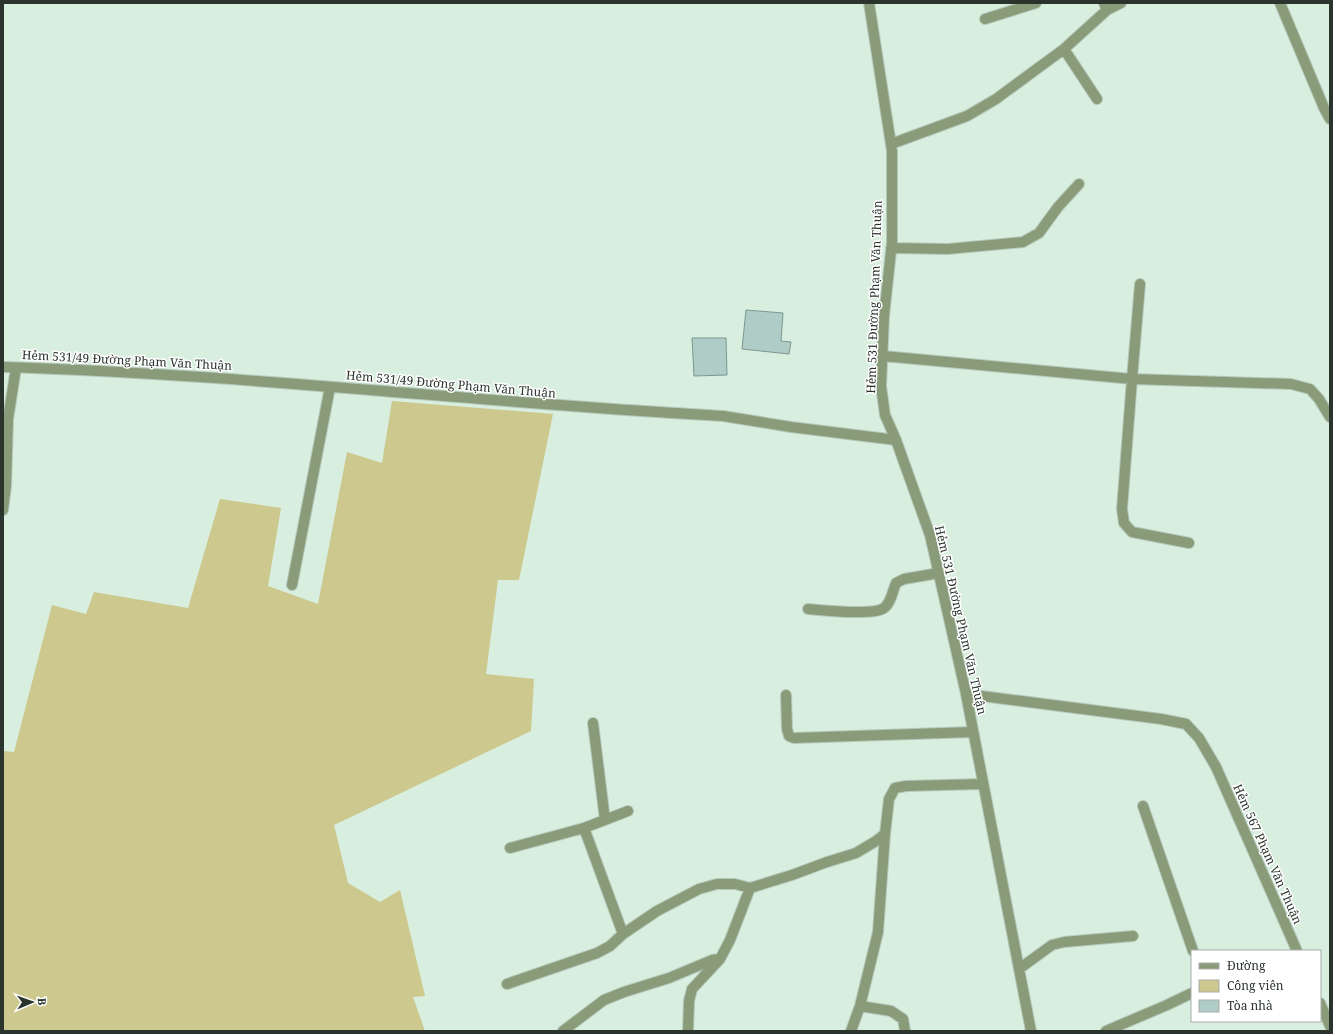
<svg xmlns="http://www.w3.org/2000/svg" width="1333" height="1034" font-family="'Noto Serif',serif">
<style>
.green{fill:#ccc88e}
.building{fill:#b0ccc6;stroke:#7c9791}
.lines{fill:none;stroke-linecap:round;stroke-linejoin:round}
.lane-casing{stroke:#b5c9bb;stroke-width:12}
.street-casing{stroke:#b5c9bb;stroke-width:12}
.lane{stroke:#8a9b79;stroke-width:10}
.street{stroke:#8a9b79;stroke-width:10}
.labels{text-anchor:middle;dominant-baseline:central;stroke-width:3;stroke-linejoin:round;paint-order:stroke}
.street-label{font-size:12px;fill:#2b332d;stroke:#fff}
</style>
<rect width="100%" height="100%" fill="#d8eede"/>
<!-- green -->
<path class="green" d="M392 401 553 414 519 580H498L486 674 534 679 531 731 334 825 348 883 380 902 400 890 425 996 413 997 425 1031H3V751L14 752 52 605 86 614 94 592 188 608 220 499 281 508 268 586 318 604 347 452 382 463Z"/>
<!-- building -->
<path class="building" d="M746 310 783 313 781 341 791 342 789 354 742 349Z
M692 338H726L727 375 694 376Z"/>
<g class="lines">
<!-- lane casing -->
<g class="lane-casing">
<path id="lane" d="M3 367C238 374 472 402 707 415L723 416 791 427 896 440
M1132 379 1140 284
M808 609C822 610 874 616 884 608 891 603 893 590 896 583L904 579 939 573"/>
</g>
<!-- street casing -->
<g class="street-casing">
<path id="street" d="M869 3 892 151V242L884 316 881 386 885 415 896 440 930 535 966 694 1031 1031
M1280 3 1324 108 1330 119
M1107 10 1121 3
M985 19 1036 3
M1064 49 1107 10 1104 3
M891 144 967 116 996 99 1064 49 1097 99
M891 248 948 249 1023 242 1039 233 1058 207 1079 184
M883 356 1132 379 1291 384 1310 389 1319 399 1330 417
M1132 379 1122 509 1124 523 1132 532 1189 543
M3 510 6 486 8 419 16 368
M292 585 330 387
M966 694 1161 719 1186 724 1199 738 1216 767 1297 951
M786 695 787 729 789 736 794 738 973 732
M593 723 605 820
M1143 806 1193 951
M510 848 584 828
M623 934 584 828 628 811
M1019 969 1052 945 1064 942 1133 936
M507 984 597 953 610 946 623 934 657 911 699 889 717 884H735L750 888 792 875 827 862 856 853 876 841 885 834 889 799 895 788 906 786 983 784
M1320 1003 1330 1026
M860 1006 891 1011 903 1019 905 1031
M563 1031 604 1000 624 992 669 978 712 960 720 959
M688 1031 689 1001 692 989 720 959 730 940 750 888
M851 1031 860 1006 878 932 885 834
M1106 1031 1167 1005 1192 993"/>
</g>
<!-- lane -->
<use href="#lane" class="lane"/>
<!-- street -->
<use href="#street" class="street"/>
</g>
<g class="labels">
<!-- street labels -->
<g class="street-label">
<text transform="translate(874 297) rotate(-88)">Hẻm 531 Đường Phạm Văn Thuận</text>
<text transform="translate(127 360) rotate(3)">Hẻm 531/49 Đường Phạm Văn Thuận</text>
<text transform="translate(451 384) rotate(5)">Hẻm 531/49 Đường Phạm Văn Thuận</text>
<text transform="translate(961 620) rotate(77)">Hẻm 531 Đường Phạm Văn Thuận</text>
<text transform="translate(1268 854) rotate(66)">Hẻm 567 Phạm Văn Thuận</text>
</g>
</g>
<!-- border -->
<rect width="1333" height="1034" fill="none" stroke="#2b332d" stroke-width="8"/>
<!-- legend -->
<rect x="1191" y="950" width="130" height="72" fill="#ffffff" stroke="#aaadab"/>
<rect x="1199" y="963" width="20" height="6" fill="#8a9b79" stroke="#aaadab"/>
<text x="1227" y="970" font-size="12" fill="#2b332d">Đường</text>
<rect x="1199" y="980" width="20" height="12" fill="#ccc88e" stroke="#aaadab"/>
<text x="1227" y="990" font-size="12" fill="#2b332d">Công viên</text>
<rect x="1199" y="1000" width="20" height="12" fill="#b0ccc6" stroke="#aaadab"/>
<text x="1227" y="1010" font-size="12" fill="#2b332d">Tòa nhà</text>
<!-- north arrow -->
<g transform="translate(32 1002) rotate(88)" stroke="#ffffff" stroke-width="3" paint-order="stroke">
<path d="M0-3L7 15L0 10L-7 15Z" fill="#2b332d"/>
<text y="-6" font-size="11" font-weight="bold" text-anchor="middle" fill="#2b332d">B</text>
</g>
</svg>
